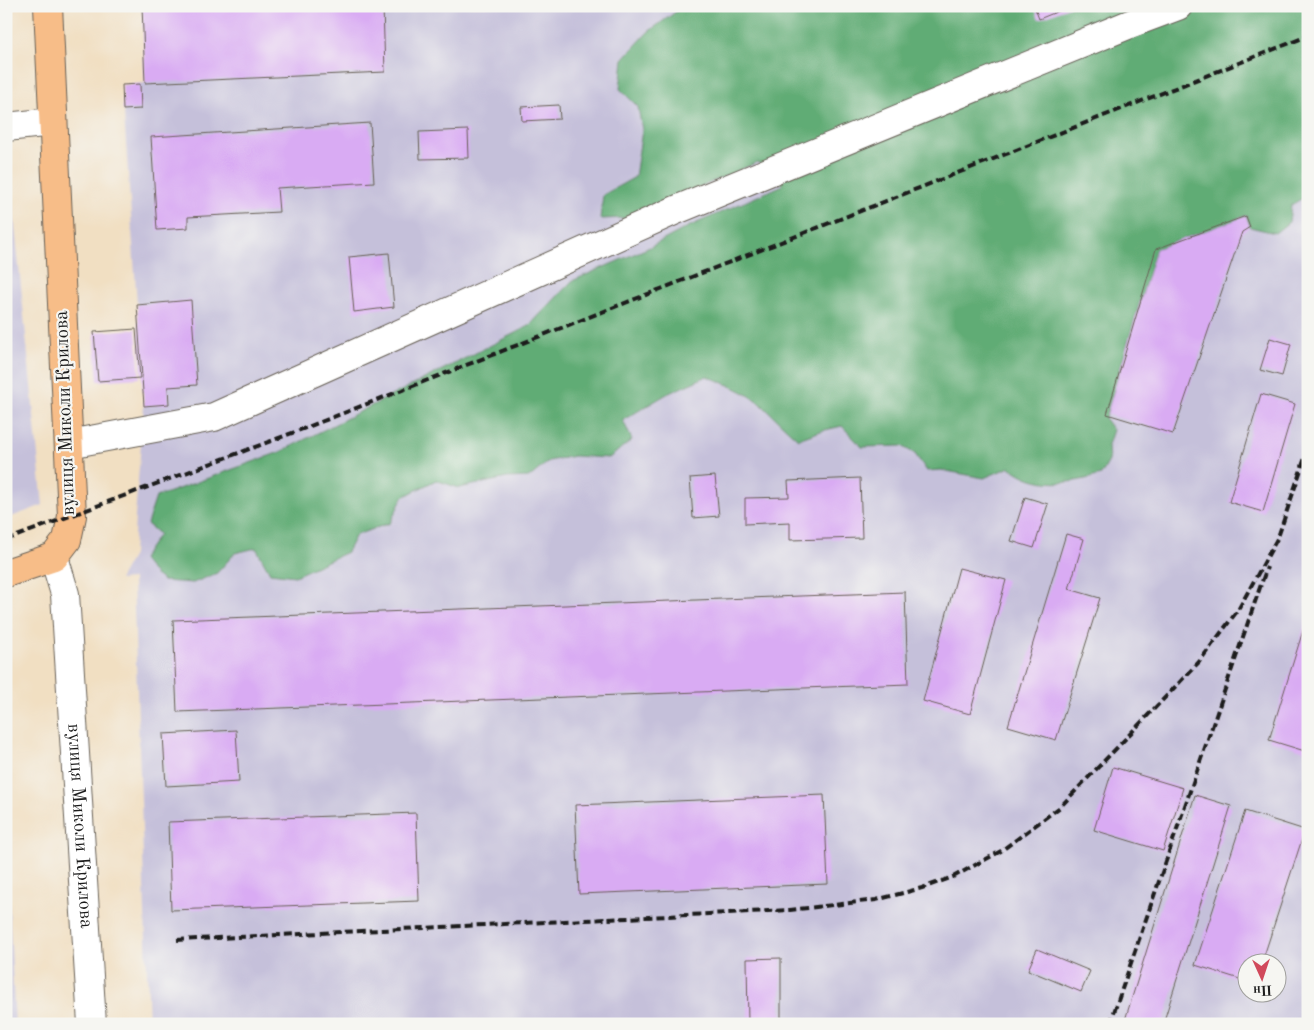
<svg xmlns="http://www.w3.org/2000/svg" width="1314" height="1030" font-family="'Old Standard TT',serif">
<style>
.industrial{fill:#c5c0da;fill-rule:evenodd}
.forest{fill:#61ac75;stroke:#3e6448}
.building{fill:#d9abf3}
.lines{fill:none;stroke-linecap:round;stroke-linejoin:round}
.minor-casing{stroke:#676056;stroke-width:30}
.major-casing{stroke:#676056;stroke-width:30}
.minor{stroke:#fff;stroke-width:28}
.major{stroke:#f7bd88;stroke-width:28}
.rail{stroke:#1c1c1c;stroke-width:4;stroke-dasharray:8 4;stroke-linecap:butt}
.labels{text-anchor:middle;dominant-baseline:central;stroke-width:4.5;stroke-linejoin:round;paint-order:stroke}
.street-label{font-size:19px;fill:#1c1c1c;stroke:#f6f6f2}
</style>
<rect width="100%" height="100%" fill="#f6f6f2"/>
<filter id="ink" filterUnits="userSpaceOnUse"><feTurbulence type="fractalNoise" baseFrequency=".02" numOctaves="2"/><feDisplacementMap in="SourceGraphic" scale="10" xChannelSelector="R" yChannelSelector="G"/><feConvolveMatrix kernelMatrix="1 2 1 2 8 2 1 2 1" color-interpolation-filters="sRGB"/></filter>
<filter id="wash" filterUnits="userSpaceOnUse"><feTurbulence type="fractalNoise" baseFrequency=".0096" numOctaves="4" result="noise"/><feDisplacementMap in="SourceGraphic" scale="20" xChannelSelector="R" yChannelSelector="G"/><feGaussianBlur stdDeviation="1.12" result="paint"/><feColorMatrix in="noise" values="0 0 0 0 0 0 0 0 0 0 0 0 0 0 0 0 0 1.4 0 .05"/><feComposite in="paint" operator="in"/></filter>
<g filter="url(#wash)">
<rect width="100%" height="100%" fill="#f1dfc2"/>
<!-- industrial -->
<path class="industrial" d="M142 6H1308V1024H149L133 579 119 580 133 555 135 516 144 406 122 85 145 83ZM1246 962H1276V992H1246Z
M6 137 43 505 6 519Z
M6 847 15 1024H6Z"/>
<!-- forest -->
<path class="forest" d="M678 6H1308V195L1291 205 1289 222 1275 233 1250 227 1246 216 1156 249 1105 419 1113 430 1108 445 1109 461 1101 475C1069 484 1037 489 1010 467L984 478 941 470 927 471 915 454 902 446 862 447 842 426 821 431 798 439C786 429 775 417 763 406 748 392 726 384 707 376L667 394 623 420 632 440 609 458 574 456 549 461 530 477 507 478 459 488 436 480 403 497 390 523 356 535 347 552 295 576 270 573 256 548 235 553 217 573 193 583 163 581 154 574 142 559 159 534 147 524 156 497 280 452 529 326 572 281 650 247 690 226 783 185 758 162 628 218 600 219 603 195 635 177 642 130 638 107 620 89 623 59 648 32 677 11Z"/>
<g id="blocks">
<!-- building -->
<path class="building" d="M142 6H383L385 72 145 83Z
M1034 6H1071L1039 19Z
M140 84 141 109 123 110 122 85Z
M559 105 560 119 522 121 521 107Z
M370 123 374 182 277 188 279 212 188 217V228L157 230 151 137Z
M468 130 469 158 420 159 419 132Z
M1246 216 1250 227 1242 232 1173 434 1107 414 1156 249Z
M389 253 394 307 354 312 349 257Z
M191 300 197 385 168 387 169 404 144 406 137 305Z
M136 329 140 378 98 381 94 332Z
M1270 338 1291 344 1282 376 1260 370Z
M1261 394 1295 404 1263 512 1229 502Z
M715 476 719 516 693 518 690 478Z
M860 478 862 538 790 540V522L745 524V498L789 497 788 481Z
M1025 497 1048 504 1034 548 1011 541Z
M1066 534 1084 539 1069 589 1100 598 1056 740 1008 726Z
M959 568 1006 580 970 714 923 701Z
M905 592 908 684 177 712 173 620Z
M1306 621 1308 622V752L1269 740Z
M236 730 239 782 166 786 163 734Z
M1113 767 1183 788 1163 851 1094 830Z
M824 795 828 884 579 894 575 805Z
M1195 795 1231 806 1163 1024H1136L1125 1020Z
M1245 811 1305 830 1262 962H1246V981L1195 965Z
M416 813 419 901 171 910 168 822Z
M1037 949 1090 971 1081 992 1028 970Z
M781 958V1024H748L747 959Z"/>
</g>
</g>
<g filter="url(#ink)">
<use href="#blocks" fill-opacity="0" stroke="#676056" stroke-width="1"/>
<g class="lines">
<!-- minor casing -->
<g class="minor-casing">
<g id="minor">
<path d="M6 127 53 122"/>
<path d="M69 444 214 417 676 210 1130 24 1178 6"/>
<path id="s1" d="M54 557 65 594 92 1024"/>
</g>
</g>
<!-- major casing -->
<g class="major-casing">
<path id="major" d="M6 573 54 557 67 540 72 516 48 6"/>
</g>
<!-- minor -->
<use href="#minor" class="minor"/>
<!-- major -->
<use href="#major" class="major"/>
<!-- rail -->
<path class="rail" d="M6 540 295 432 1308 36
M177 940 790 910 876 900 922 888 953 877 1001 851 1060 807 1199 662 1238 610 1278 537 1308 449
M1110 1024 1267 567"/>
</g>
</g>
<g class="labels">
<!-- street labels -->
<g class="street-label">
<text transform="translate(66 413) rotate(-92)">вулиця Миколи Крилова</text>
<text stroke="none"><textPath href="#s1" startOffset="271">вулиця Миколи Крилова</textPath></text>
</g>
</g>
<!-- margin -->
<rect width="1314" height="1030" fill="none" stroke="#f6f6f2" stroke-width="25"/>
<!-- north arrow -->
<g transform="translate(1262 978) rotate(177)"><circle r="24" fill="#f6f6f2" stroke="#9f9f9c"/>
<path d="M0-4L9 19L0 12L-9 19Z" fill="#d1495b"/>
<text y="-8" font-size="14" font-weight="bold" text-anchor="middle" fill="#1c1c1c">Пн</text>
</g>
</svg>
